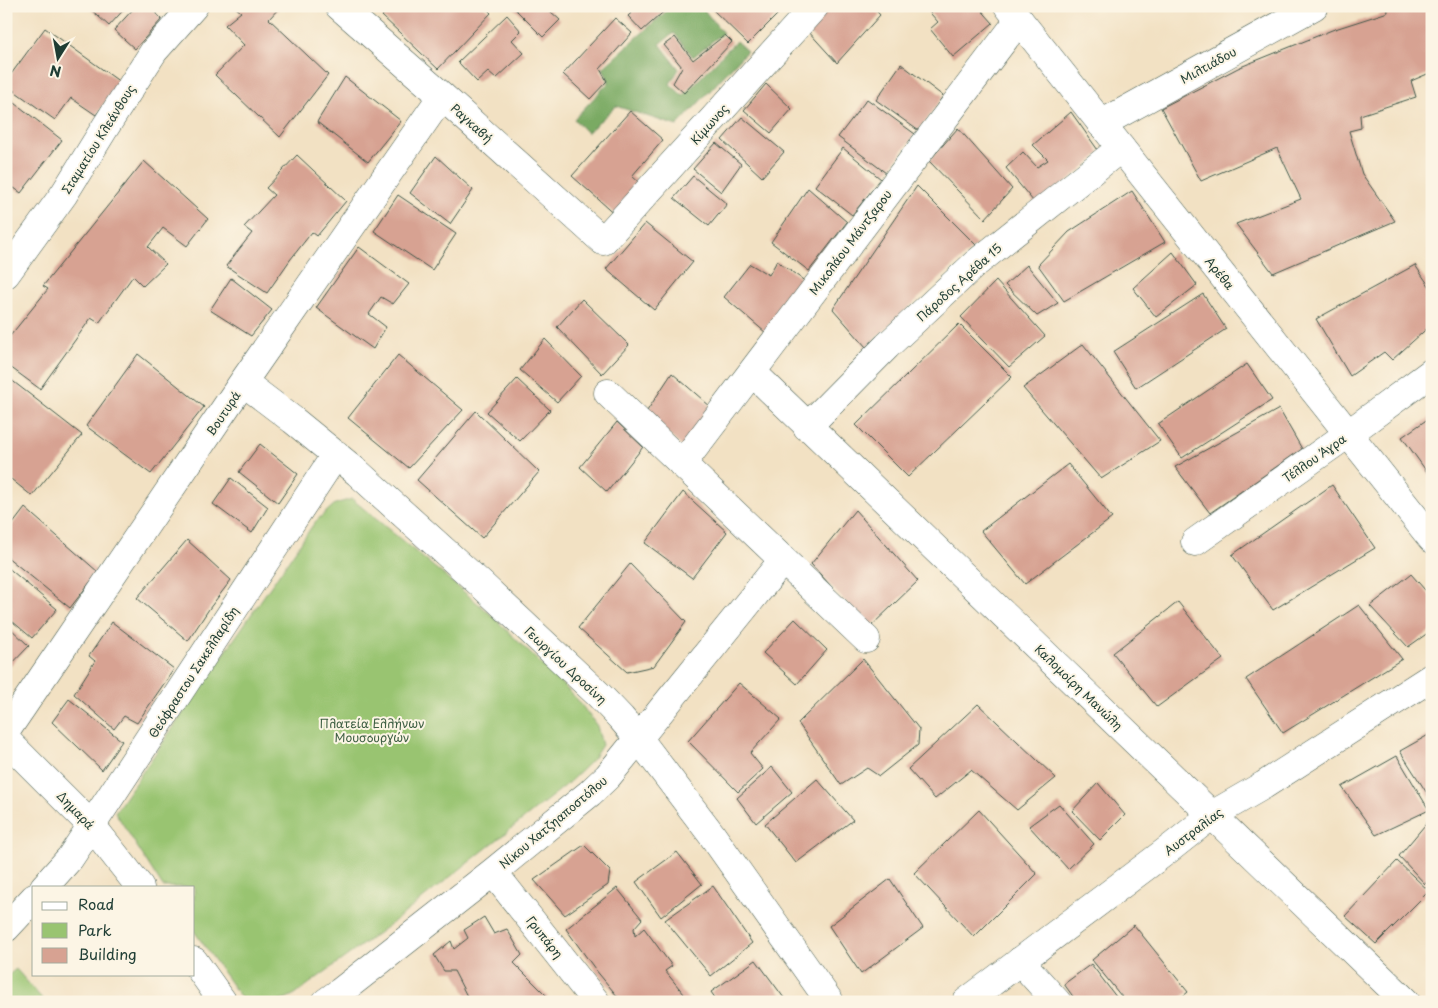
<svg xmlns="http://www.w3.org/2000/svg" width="1438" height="1008" font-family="'Playpen Sans',sans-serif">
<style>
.green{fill:#99c471;stroke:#5c8052}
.forest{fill:#7aaa63;stroke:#4c744c}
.building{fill:#d7a292}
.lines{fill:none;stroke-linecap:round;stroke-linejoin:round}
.street-casing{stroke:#3f5649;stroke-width:29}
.secondary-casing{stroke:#3f5649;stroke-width:29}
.street{stroke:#fff;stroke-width:28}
.secondary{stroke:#fff;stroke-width:28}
.labels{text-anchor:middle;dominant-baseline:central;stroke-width:4;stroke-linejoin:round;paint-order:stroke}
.street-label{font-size:12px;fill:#1f3d34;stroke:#fcf5e5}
.park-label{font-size:12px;fill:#3e5f43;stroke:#fcf5e5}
</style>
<rect width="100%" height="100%" fill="#fcf5e5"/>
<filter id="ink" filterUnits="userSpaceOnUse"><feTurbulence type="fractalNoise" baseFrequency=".02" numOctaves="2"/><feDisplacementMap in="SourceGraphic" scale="10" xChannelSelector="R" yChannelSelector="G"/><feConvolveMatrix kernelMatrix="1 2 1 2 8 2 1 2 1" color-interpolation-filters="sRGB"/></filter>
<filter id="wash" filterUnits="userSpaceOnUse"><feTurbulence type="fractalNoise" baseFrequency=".0096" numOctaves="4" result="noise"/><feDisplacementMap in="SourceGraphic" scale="20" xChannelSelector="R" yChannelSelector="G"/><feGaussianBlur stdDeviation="1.12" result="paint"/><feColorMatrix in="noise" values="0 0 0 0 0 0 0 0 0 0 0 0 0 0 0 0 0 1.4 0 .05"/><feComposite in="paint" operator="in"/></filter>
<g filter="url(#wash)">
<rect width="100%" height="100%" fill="#f2e1c3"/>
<!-- green -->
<path class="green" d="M352 499 487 611 577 699 597 726 602 745 593 759 565 786 392 923 295 994 279 1002H244L194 931V887H163L115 812 315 522 335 504Z
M16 969 45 1002H6V977Z"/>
<!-- forest -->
<path class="forest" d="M672 6H699L704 10 723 33 693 57 674 33 660 44 679 69 670 84 683 96 736 41 747 51 677 126 616 106 587 133 574 119 609 82 603 68Z"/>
<g id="blocks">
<!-- building -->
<path class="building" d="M87 6H127L109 26Z
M136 6H148L162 19 135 49 114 30Z
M234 6H281L269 19 328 75 280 137 215 75 244 45 225 25 241 12Z
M363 6H379L371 15Z
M391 6H484L491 13 438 69 382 16Z
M512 6H555L550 11 560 20 543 37Z
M639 6H670L642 31 628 16Z
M713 6H776L781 11 748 44 711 8Z
M828 6H872L880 15 837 63 807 30Z
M924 6H978L993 23 953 57 930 29 938 22Z
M1387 6H1432V72L1411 81 1416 97 1360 115 1361 128 1349 131 1362 174 1395 221 1273 273 1236 224 1301 199 1277 148 1201 181 1161 108 1238 68 1332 30 1388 12Z
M507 15 521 31 512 40 524 53 496 79 488 72 477 82 458 62Z
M615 18 632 33 600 69 607 81 590 99 563 74Z
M45 28 120 82 96 115 71 98 55 120 6 85V81Z
M725 35 732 42 684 93 673 83 682 67 664 45 675 37 693 60Z
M901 64 943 96 919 131 876 100Z
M345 77 401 121 368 162 317 122Z
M766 84 792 109 771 133 744 110Z
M6 96 62 140 21 193 6 182Z
M867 99 915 134 886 173 838 137Z
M630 111 663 140 632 176 643 186 617 216 572 176Z
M1071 112 1100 153 1038 207 1006 168 1023 152 1037 167 1048 160 1033 145Z
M742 117 784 152 762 177 722 140Z
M958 128 1012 189 985 219 929 161Z
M716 143 741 164 721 192 693 169Z
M843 148 881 179 852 215 815 186Z
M297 155 346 201 317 236 312 232 290 260 267 293 226 266 252 233 244 227 274 195 266 188Z
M436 156 473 190 450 224 410 193Z
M144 161 208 219 187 246 163 228 148 247 166 264 143 286 133 276 99 323 91 318 40 389 6 364V341L48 289 43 286Z
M693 176 727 204 709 226 674 198Z
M917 186 976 245 866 347 833 309Z
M808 188 847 222 809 271 771 242Z
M1132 191 1165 242 1064 301 1038 265 1069 232Z
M398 195 456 234 432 270 374 231Z
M645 223 693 262 654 310 606 269Z
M359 247 409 284 393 304 381 297 369 314 386 327 373 349 316 308Z
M1173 252 1197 285 1156 317 1133 288Z
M777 261 806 282 766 333 724 297 750 264 769 275Z
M1027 265 1058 303 1037 316 1005 285Z
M1415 265 1432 290V324L1392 360 1384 352 1350 376 1316 319Z
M231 278 272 310 251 336 210 310Z
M996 281 1045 336 1009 367 961 317Z
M1203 294 1226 329 1136 388 1113 352Z
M582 299 629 345 602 374 557 327Z
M959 324 1012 377 908 477 856 425Z
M545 339 581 376 557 402 520 370Z
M1083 344 1160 441 1101 479 1023 388Z
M138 354 204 407 151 474 86 426Z
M398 355 463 410 409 468 348 418Z
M1247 364 1272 400 1182 458 1158 424Z
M672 373 711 407 684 448 645 414Z
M10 379 82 435 32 496 6 475V383Z
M517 379 550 410 520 441 487 412Z
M1279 409 1302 449 1210 513 1175 467Z
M476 411 539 472 482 538 417 480Z
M1432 416V479L1402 437Z
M617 422 643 447 607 492 580 467Z
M260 444 298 474 278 503 239 472Z
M1068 464 1112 518 1025 584 981 531Z
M231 478 268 507 252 533 213 504Z
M1332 485 1375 548 1273 610 1232 555Z
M683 492 727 532 692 578 645 543Z
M25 508 98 572 70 608 6 556V533Z
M855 510 918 581 869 628 811 564Z
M187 540 231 580 209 609 188 641 137 598Z
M630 564 686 622 654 666 627 672 578 628Z
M6 566 57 609 32 638 6 616Z
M1411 574 1432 598V630L1408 647 1370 606Z
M1178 602 1223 659 1157 707 1113 653Z
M1359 605 1402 659 1283 733 1246 679Z
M795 619 827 650 797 684 763 653Z
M112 622 174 669 137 723 124 716 114 729 74 694 95 661 89 656Z
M6 624 29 646 6 670Z
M863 659 919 729 918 745 879 776 867 768 841 785 798 723Z
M739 683 781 719 750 753 763 769 738 792 688 741Z
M69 699 122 741 102 770 52 722Z
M978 704 1056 778 1017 810 971 770 935 799 908 769Z
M1432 733V801L1400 751Z
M1397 756 1429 810 1376 835 1342 787Z
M772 767 792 792 756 823 737 798Z
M817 779 853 820 796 863 765 824Z
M1098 783 1125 815 1100 840 1072 811Z
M1059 804 1094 844 1068 869 1029 826Z
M979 810 1037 874 974 937 914 873Z
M1430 819 1432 820V876L1425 884 1399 856Z
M584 845 610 871 608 885 565 915 534 880Z
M677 852 702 884 661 917 636 882Z
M1397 861 1429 891 1376 944 1345 916Z
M890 879 923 928 861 974 829 926Z
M713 886 752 943 711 976 665 920Z
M617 888 642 919 634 928 635 936 644 928 672 966 665 971 689 1000 686 1002H622L595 969 566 929Z
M484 917 494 934 507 929 522 955 514 963 548 997 543 1002H470L454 971H444L434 955 451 941 454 949 468 938 464 930Z
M1134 925 1188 992 1176 1002H1126L1092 960Z
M756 960 787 1002H718L711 992Z
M1091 964 1120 1002H1077L1064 984Z"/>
</g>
</g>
<g filter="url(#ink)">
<use href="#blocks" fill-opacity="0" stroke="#3f5649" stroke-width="1"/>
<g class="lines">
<!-- street casing -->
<g class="street-casing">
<path id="street" d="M339 6 442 96 603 241 815 6
M1101 124 1314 6
M6 274 64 194 106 126 154 51 194 6
M752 372 1406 1002
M243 382 293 420 358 473 483 586 599 695 621 718 639 739 712 835 830 1002
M608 393 866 639
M807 427 887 346 975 264 1121 148
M682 464 1019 20
M1195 542 1348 434 1432 372
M6 731 243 382 442 96
M6 740 92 826 140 887
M493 872 596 1002
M44 887 70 858 82 840 336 454
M6 928 34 898
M194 961 223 1002
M1020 961 1057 1002
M326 1002 340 992 493 872 590 793 608 776 783 560"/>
</g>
<!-- secondary casing -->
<g class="secondary-casing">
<path id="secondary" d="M1008 6 1432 539
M966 1002 1173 846 1212 815 1264 785 1432 677"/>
</g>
<!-- street -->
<use href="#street" class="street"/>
<!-- secondary -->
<use href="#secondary" class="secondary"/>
</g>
</g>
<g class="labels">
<!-- street labels -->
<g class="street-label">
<text transform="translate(1208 65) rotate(-29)">Μιλτιάδου</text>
<text transform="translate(472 123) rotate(42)">Ραγκαβή</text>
<text transform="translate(709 124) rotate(-48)">Κίμωνος</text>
<text transform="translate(98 139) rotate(-58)">Σταματίου Κλεάνθους</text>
<text transform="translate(850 242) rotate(-53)">Μικολάου Μάντζαρου</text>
<text transform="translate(1220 273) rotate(51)">Αρέθα</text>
<text transform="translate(959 282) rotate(-42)">Πάροδος Αρέθα 15</text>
<text transform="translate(223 413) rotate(-56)">Βουτυρά</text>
<text transform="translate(1314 458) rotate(-35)">Τέλλου Άγρα</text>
<text transform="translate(566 665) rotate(43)">Γεωργίου Δροσίνη</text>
<text transform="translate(193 672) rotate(-57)">Θεόφραστου Σακελλαρίδη</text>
<text transform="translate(1079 687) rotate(44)">Καλομοίρη Μανώλη</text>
<text transform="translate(76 810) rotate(46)">Δημαρά</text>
<text transform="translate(553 822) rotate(-40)">Νίκου Χατζηαποστόλου</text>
<text transform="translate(1193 831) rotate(-37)">Αυστραλίας</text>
<text transform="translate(545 937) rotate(51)">Γρυπάρη</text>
</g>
<!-- park labels -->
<g class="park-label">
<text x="372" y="723">Πλατεία Ελλήνων<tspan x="372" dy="14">Μουσουργών</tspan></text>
</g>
</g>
<!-- margin -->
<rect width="1438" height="1008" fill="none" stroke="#fcf5e5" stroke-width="25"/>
<!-- legend -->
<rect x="32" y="886" width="162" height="90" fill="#fcf5e5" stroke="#a4ab9e"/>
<rect x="42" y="902" width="25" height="8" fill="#ffffff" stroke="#a4ab9e"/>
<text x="78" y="910" font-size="15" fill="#1f3d34">Road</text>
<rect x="42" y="923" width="25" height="15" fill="#99c471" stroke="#a4ab9e"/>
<text x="78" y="936" font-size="15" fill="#1f3d34">Park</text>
<rect x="42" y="948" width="25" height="15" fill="#d7a292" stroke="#a4ab9e"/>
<text x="78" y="960" font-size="15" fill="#1f3d34">Building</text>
<!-- north arrow -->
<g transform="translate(58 58) rotate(191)" stroke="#fcf5e5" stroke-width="4" paint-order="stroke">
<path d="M0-4L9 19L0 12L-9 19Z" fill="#1f3d34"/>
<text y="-8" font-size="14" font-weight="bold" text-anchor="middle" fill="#1f3d34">N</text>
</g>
</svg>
